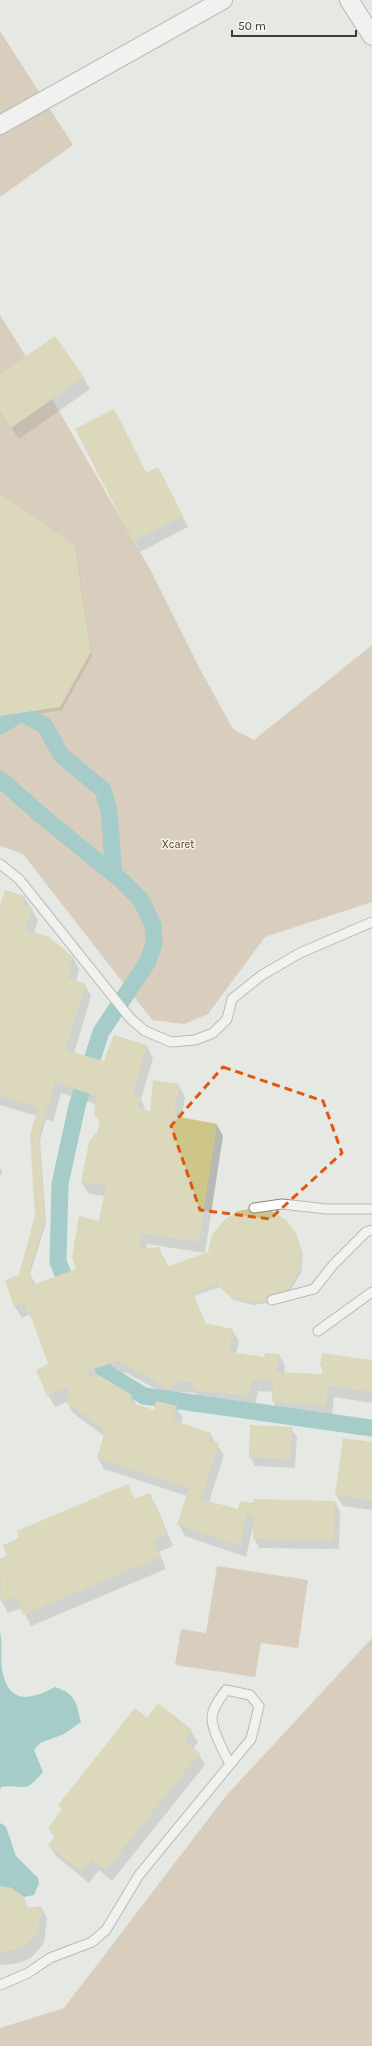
<svg xmlns="http://www.w3.org/2000/svg" width="372" height="2046" font-family="Karla,sans-serif">
<style>
.green{fill:#cbae8e}
.water{fill:#5aaba9}
.shadow{fill:#0003;fill-rule:evenodd}
.lines{fill:none;stroke-linecap:round;stroke-linejoin:round}
.canal{stroke:#5aaba9;stroke-width:17}
.building{fill:#cec589;fill-rule:evenodd}
.lane-casing{stroke:#838581;stroke-width:11}
.street-casing{stroke:#838581;stroke-width:20}
.lane{stroke:#fff;stroke-width:9}
.street{stroke:#fff;stroke-width:18}
.marked{fill:none;stroke:#df580e;stroke-width:3;stroke-dasharray:8 5;stroke-linejoin:round}
.labels{text-anchor:middle;dominant-baseline:central;stroke-width:3;stroke-linejoin:round;paint-order:stroke}
.park-label{font-size:11px;fill:#553813;stroke:#f3f5f1}
</style>
<rect width="100%" height="100%" fill="#e5e8e3"/>
<!-- green -->
<path class="green" d="M0 31 73 145 0 197Z
M0 315 44 385 151 571 202 673 233 729 254 740 372 645V902L265 937 208 1014 184 1024 152 1020 23 854 0 846Z
M217 1566 308 1580 298 1648 261 1643 255 1677 175 1665 181 1629 206 1633Z
M372 1638V2046H0V2028L64 2008 225 1797Z"/>
<!-- water -->
<path class="water" d="M0 1632C3 1644 0 1657 2 1669 8 1704 29 1701 55 1687 76 1694 76 1702 81 1722L64 1734 40 1743 34 1750 43 1772C23 1796 26 1783 1 1787L0 1790Z
M0 1823 6 1827 16 1856 38 1878 39 1883 34 1895 24 1897 11 1888 0 1886Z"/>
<!-- shadow -->
<path class="shadow" d="M0 376 83 377 90 389 19 439 0 412Z
M120 421 147 474 164 480 188 527 140 552 76 429Z
M0 495 74 547 76 550 92 656 62 710 0 720Z
M24 897 38 920 34 933 73 958 79 969 76 982 85 985 91 996 74 1054 105 1063 147 1046 153 1058 141 1099 146 1111 151 1112 178 1085 185 1096 182 1118 217 1125 223 1136 205 1253 147 1244V1249L159 1248 169 1268 295 1234 303 1253 301 1273 290 1291 273 1302 253 1305 234 1300 220 1287 194 1296 206 1325 232 1330 239 1341 236 1354 265 1359 266 1354 279 1355 285 1366 284 1374 323 1375V1370L321 1366 372 1361V1403L334 1397 332 1417 279 1413 273 1401 274 1392 258 1391 255 1407 201 1401 196 1393 183 1392 176 1400 125 1372 102 1379 131 1395 137 1406 155 1412 176 1407 183 1418 181 1424 210 1434 224 1455 209 1502 238 1510 253 1504 335 1502 340 1511 339 1549 259 1548 254 1538 253 1527 246 1557 185 1536 179 1525 187 1496 104 1469 98 1458 104 1436 73 1413 67 1402 55 1407 48 1395 50 1365 30 1314 22 1318 15 1307 7 1280 20 1275 36 1216 37 1116 0 1105V908ZM61 1093 96 1104 95 1114 100 1124 82 1183 89 1194 105 1196 99 1222 78 1270 36 1285 30 1274 46 1223 40 1140 46 1119 53 1122Z
M0 1168 2 1171 0 1178Z
M291 1428 297 1437 295 1468 255 1466 250 1457Z
M372 1443V1510L343 1506 336 1495Z
M128 1486 135 1499 149 1494 156 1505 173 1546 159 1552 166 1569 31 1626 22 1608 8 1613 0 1598V1560Z
M159 1705 191 1731 198 1742 193 1749 199 1754 205 1765 112 1881 99 1870 89 1883 56 1856 49 1845 55 1838 49 1828 62 1810 59 1805 147 1719Z
M0 1887 23 1898 29 1909 41 1907 47 1918 44 1943 31 1958 19 1963 3 1965 0 1964Z"/>
<g class="lines">
<!-- canal -->
<path class="canal" d="M0 726 22 713 45 726 61 755 103 790 109 811 114 874
M0 779 42 816 122 881 141 900 153 925 154 944 147 963 101 1032 77 1106 60 1184 58 1262 72 1295
M93 1345 105 1372 144 1396 372 1428"/>
</g>
<!-- building -->
<path class="building" d="M55 336 84 377 11 428 0 412V374Z
M114 409 146 473 158 467 183 516 133 541 75 429Z
M0 494 75 546 91 652 60 707 0 716Z
M5 890 25 896 22 905 32 908 25 930 49 937 73 957 68 978 86 984 65 1050 104 1061 114 1035 147 1045 133 1095 141 1097 138 1108 150 1111 153 1080 179 1084 174 1116 217 1124 199 1242 141 1233 140 1249 159 1247 167 1267 208 1252 212 1235 223 1221 238 1211 254 1208 271 1211 286 1220 296 1233 301 1249 300 1270 289 1288 272 1300 251 1303 231 1297 217 1284 193 1293 204 1323 233 1329 229 1352 264 1357 265 1353 279 1354 276 1372 322 1374V1367L320 1366 322 1353 372 1360V1392L328 1386 326 1406 272 1401 273 1381 252 1380 249 1396 193 1390V1382L176 1381 170 1389 118 1361 87 1371 90 1379 97 1374 132 1395 130 1402 154 1410 156 1401 177 1406 173 1420 211 1433 209 1441 219 1443 201 1499 238 1509 240 1501 253 1503 254 1499 335 1501 334 1540 253 1539V1515L247 1514 240 1546 177 1525 189 1488 97 1458 105 1431 65 1401 70 1394 68 1387 47 1396 36 1370 48 1364 32 1319 23 1303 14 1307 5 1280 19 1275 35 1216 30 1135 38 1108 0 1096V905ZM55 1082 96 1096 94 1114 100 1122 97 1132 89 1142 81 1183 106 1185 99 1221 79 1216 72 1257 76 1269 33 1285 29 1271 45 1220 39 1136Z
M250 1425 292 1427 290 1459 249 1457Z
M343 1438 372 1442V1500L335 1495Z
M128 1484 134 1499 150 1493 167 1534 153 1540 160 1557 23 1615 16 1596 1 1602 0 1559 7 1556 3 1545 19 1538 17 1531Z
M158 1703 192 1730 184 1740 200 1753 106 1870 92 1860 82 1872 48 1845 56 1835 48 1828 63 1808 58 1805 135 1708 147 1718Z
M0 1886 11 1888 24 1897 27 1908 42 1906 38 1932 25 1947 0 1953Z"/>
<g class="lines">
<!-- lane casing -->
<g class="lane-casing">
<path id="lane" d="M0 864 19 879 130 1018 145 1031 171 1042 195 1040 213 1033 227 1019 232 999 262 975 300 953 372 922
M254 1208 282 1204 327 1209H372
M272 1300 314 1289 333 1265 366 1232 372 1230
M318 1331 372 1292
M0 1985 28 1973 50 1958 92 1942 106 1930 139 1875 251 1739 259 1706 250 1695 226 1690C221 1697 212 1708 212 1718 212 1731 224 1752 230 1764"/>
</g>
<!-- street casing -->
<g class="street-casing">
<path id="street" d="M349 0 372 36
M0 125 223 0"/>
</g>
<!-- lane -->
<use href="#lane" class="lane"/>
<!-- street -->
<use href="#street" class="street"/>
</g>
<!-- marked area -->
<path d="M0 0H372V2046H0ZM223 1067 323 1101 342 1153 270 1219 200 1210 171 1126Z" fill="#e5e8e3" fill-opacity=".55" fill-rule="evenodd"/>
<path class="marked" d="M223 1067 323 1101 342 1153 270 1219 200 1210 171 1126Z"/>
<g class="labels">
<!-- park labels -->
<g class="park-label">
<text x="178" y="844">Xcaret</text>
</g>
</g>
<!-- scale -->
<path d="M232 30v6h124v-6" fill="none" stroke="#3b3c3a" stroke-width="2"/>
<text x="238" y="30" font-size="12" fill="#3b3c3a" stroke="#f3f5f1" stroke-width="3" paint-order="stroke">50 m</text>
</svg>
